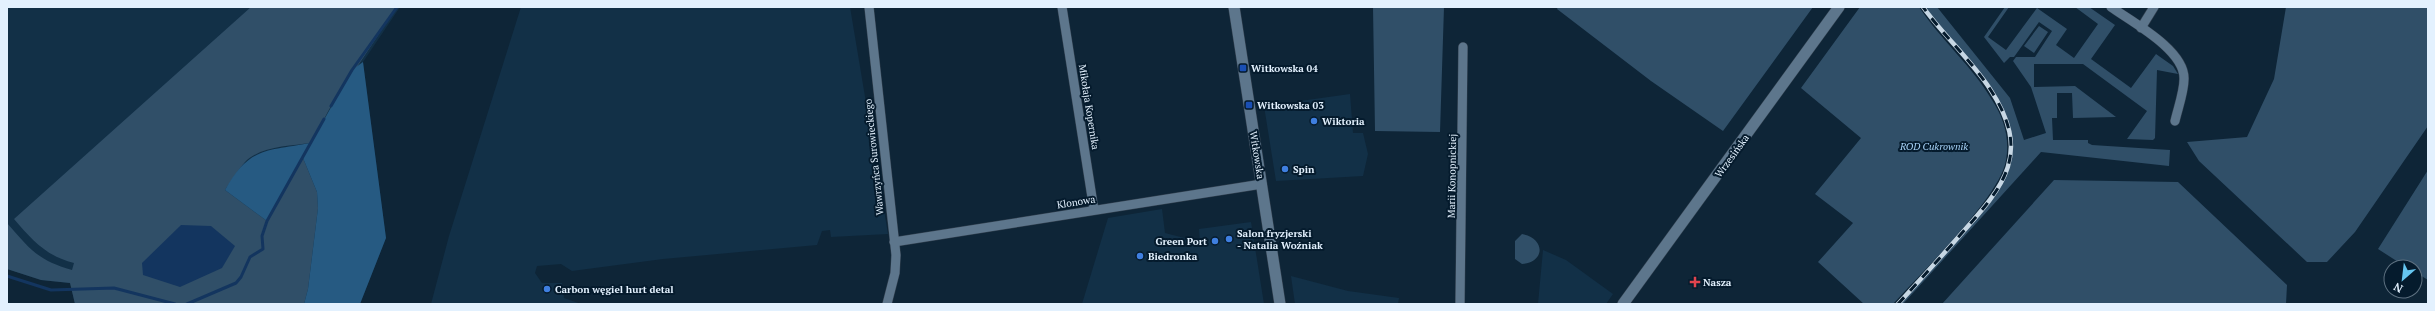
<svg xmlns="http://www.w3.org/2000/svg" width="2435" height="311" font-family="'PT Serif',serif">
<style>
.built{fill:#123047}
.green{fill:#304f68}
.forest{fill:#265a82}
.water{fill:#13355f}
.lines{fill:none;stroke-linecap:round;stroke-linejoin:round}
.stream{stroke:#13355f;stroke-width:3}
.minor-casing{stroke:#32404f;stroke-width:10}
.tertiary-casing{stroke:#32404f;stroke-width:12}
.minor{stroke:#5d768c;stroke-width:9}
.tertiary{stroke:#5d768c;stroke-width:11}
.rail-casing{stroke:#c7d7e4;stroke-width:4.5}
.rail{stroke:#051b2d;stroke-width:3;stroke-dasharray:9;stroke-linecap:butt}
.transit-dot{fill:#1a4fb4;stroke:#051b2d;stroke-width:1.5}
.shop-dot{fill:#3f7fe0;stroke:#051b2d;stroke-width:1.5}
.health-dot{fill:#e0444e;stroke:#051b2d;stroke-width:1.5}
.labels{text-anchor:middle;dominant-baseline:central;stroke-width:4;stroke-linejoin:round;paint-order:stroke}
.poi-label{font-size:10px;font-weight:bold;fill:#e3f1fe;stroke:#051b2d;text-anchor:start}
.street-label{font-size:10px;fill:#e3f1fe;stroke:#051b2d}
.park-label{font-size:10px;font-style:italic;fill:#a8d3f8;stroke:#051b2d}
</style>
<rect width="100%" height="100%" fill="#0e2537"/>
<!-- built -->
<path class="built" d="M7 7H400L363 62 386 238 360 304H75L70 283 41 280 7 269Z
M521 7H850L888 234 831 237 830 230 822 231 817 245 663 259 572 271 561 264 537 266 535 273 542 283H562L564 298 581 304H431L449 236Z
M1350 94 1353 133H1363L1368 154 1363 176 1276 181 1264 106Z
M1162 209 1165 233 1200 242 1199 229 1251 222 1264 304H1082L1108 218Z
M1543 250 1566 260 1613 294 1606 304H1538Z
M1291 276 1348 291 1399 298 1398 304H1295Z"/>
<!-- green -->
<path class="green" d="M251 7H397L331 106 311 143C289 146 261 146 245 162 238 170 231 181 225 190L267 221 303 158 317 192 318 208 308 289 304 304H75L70 283 41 280 7 269V223C30 249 37 260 72 270L74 263C46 256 32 240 14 219Z
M1373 7H1444L1440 132 1375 131Z
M1558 7H1813L1723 131 1651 81 1557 9Z
M1860 7H1919C1941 40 1972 66 1992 100 2004 118 2010 139 2006 160 2001 196 1920 274 1893 304H1864L1818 262 1853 223 1815 194 1861 138 1801 88Z
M1923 7H1937L2010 98 2024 140 2046 133 2031 87 2013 61 2016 57H2035L2052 31 2039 22 2014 57H2010L2004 63 1984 37 2005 7H2009L1988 37 2006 50 2037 8 2067 29 2056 45 2074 58 2098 24 2075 7H2089L2115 25 2091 59 2131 88 2156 54 2173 66 2178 74 2157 70 2155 138 2153 140 2127 139 2147 111 2083 64H2034V87L2075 86 2116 117 2073 118 2072 93H2057V118H2052L2053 140H2088V143L2092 145 2170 150 2169 166 2041 152 1903 304H1898C1917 282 1937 261 1957 239 1995 197 2032 158 1996 99 1976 66 1946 39 1923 7Z
M2286 7H2428V126L2355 232 2327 262H2307L2199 161 2187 142 2247 137 2274 79Z
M2039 26 2048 32 2034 53 2024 46Z
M2428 170V280L2415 272V267H2406L2378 249Z
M2054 180 2178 182 2287 285 2286 304H1942Z
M1522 234C1545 238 1546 262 1522 264L1515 259V241Z"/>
<!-- forest -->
<path class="forest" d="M363 62 386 238 360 304H304L308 289 318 208 317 192 303 158 267 221 225 190C249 147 266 151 311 143L352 70Z"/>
<!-- water -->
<path class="water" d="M181 225 211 226 235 246 222 268 180 287 143 275 142 263Z"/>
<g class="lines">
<!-- stream -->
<path class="stream" d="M331 106 352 70 397 7
M7 276 51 290 114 288 175 304
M187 304 236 283 241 277 250 257 263 249 262 236 267 221 324 119"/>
<!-- minor casing -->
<g class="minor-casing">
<path id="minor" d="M869 7 896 255 895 273 887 304
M1062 7 1094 210
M2111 7C2132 22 2185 50 2184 79 2184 92 2178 108 2175 121
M2141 28 2154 7
M894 242 1262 184
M1460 304 1463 47"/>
</g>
<!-- tertiary casing -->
<g class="tertiary-casing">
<path id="tertiary" d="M1234 7 1280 304
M1623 304 1839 7"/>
</g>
<!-- minor -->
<use href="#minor" class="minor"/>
<!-- tertiary -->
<use href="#tertiary" class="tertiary"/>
<!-- rail casing -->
<g class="rail-casing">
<path id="rail" d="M1898 304C1919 281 1940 258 1961 234 2005 185 2032 153 1990 89 1971 60 1943 35 1923 7"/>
</g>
<!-- rail -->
<use href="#rail" class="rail"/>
</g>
<!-- markers -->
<g class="transit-dot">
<rect x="1239" y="64" width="8" height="8" rx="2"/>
<rect x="1245" y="101" width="8" height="8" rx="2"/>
</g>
<g class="shop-dot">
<circle cx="1314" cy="121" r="4"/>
<circle cx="1285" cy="169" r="4"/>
<circle cx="1229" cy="239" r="4"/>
<circle cx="1215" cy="241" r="4"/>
<circle cx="1140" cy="256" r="4"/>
<circle cx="547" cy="289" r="4"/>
</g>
<path class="health-dot" d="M1693 276h4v4h4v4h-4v4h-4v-4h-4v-4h4z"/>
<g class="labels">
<!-- poi labels -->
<g class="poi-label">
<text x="1251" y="68">Witkowska 04</text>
<text x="1257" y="105">Witkowska 03</text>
<text x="1322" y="121">Wiktoria</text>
<text x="1293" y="169">Spin</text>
<text x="1237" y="233">Salon fryzjerski<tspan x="1237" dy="12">- Natalia Woźniak</tspan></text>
<text x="1207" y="241" text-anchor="end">Green Port</text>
<text x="1148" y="256">Biedronka</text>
<text x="1703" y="282">Nasza</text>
<text x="555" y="289">Carbon węgiel hurt detal</text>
</g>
<!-- street labels -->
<g class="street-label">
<text transform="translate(1089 107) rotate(81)">Mikołaja Kopernika</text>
<text transform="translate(1257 155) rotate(81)">Witkowska</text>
<text transform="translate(1732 156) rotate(-54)">Wrzesińska</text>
<text transform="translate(874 157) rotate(-96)">Wawrzyńca Surowieckiego</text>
<text transform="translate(1452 176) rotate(-89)">Marii Konopnickiej</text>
<text transform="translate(1076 202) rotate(-9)">Klonowa</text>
</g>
<!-- park labels -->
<g class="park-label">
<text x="1934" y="146">ROD Cukrownik</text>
</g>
</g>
<!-- border -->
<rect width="2435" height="311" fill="none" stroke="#e3f1fe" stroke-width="16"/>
<!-- north arrow -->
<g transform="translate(2403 279) rotate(208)"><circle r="19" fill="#051b2d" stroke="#5e7181"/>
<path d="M0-3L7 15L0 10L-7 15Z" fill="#65c5ef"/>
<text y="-6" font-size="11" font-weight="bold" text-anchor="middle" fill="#e3f1fe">N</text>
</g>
</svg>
